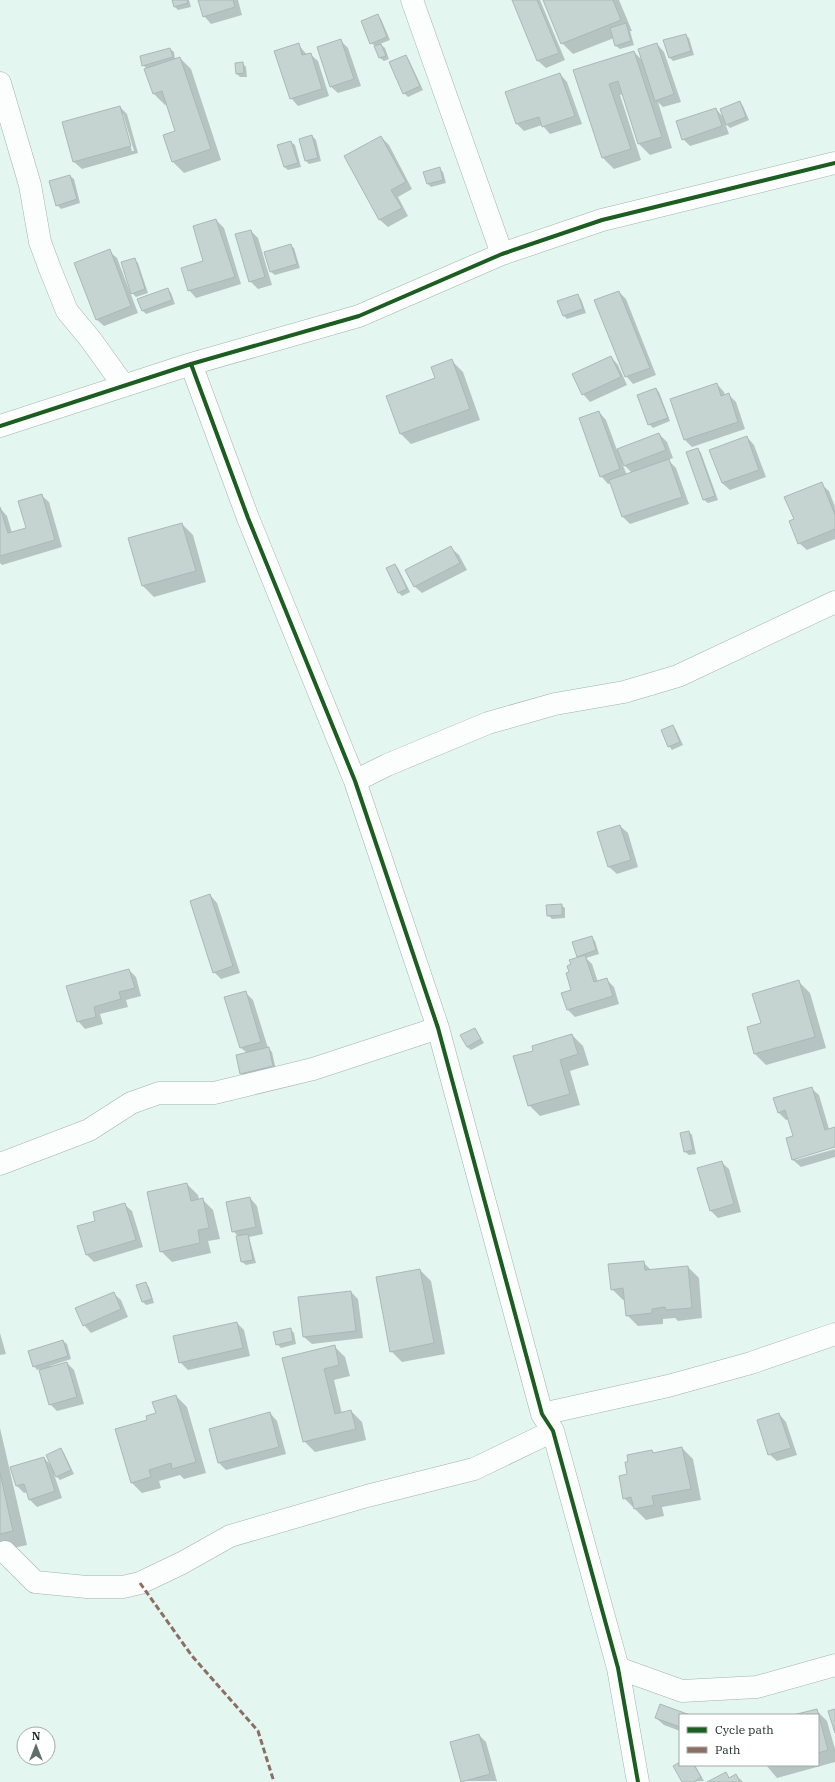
<svg xmlns="http://www.w3.org/2000/svg" width="835" height="1782" font-family="'IBM Plex Serif',serif">
<style>
.shadow{fill:#0003;fill-rule:evenodd}
.building{fill:#c5d4d1;stroke:#aab9b7}
.lines{fill:none;stroke-linecap:round;stroke-linejoin:round}
.street-casing{stroke:#a3b2ad;stroke-width:23}
.street{stroke:#fbfefd;stroke-width:22}
.quiet{stroke:#8d6e63;stroke-width:3;stroke-dasharray:6 3;stroke-linecap:butt}
.cycleway-casing{stroke:#fff;stroke-width:6}
.cycleway{stroke:#1b5e20;stroke-width:4}
</style>
<rect width="100%" height="100%" fill="#e3f6f0"/>
<!-- shadow -->
<path class="shadow" d="M173 0H189L191 7 178 10 175 7Z
M199 0H238L242 15 211 24 204 16Z
M513 0H540L565 60 546 68 538 61Z
M545 0H619L632 31H630L634 45 620 49 616 46 614 38 573 54 562 43Z
M377 15 381 19 390 40 380 44 385 48 389 59 384 61 380 58 375 46 371 43Z
M685 35 689 38 694 55 673 61 669 57Z
M341 41 348 48 361 86 338 93 330 86Z
M298 44 307 55 310 54 318 61 329 96 298 106 291 98Z
M657 44 664 52 681 102 663 107 658 102 672 148 650 155 639 144 623 94 620 95 641 160 614 169 603 158 575 71 634 52 643 61Z
M170 49 174 52 175 59 180 58 191 69 221 160 184 173 173 162 165 135 177 131 168 104 165 105 154 94 145 69H147L143 65Z
M406 56 409 60 423 90 408 97 404 93Z
M242 63 246 67 247 77H240L237 74Z
M560 74 567 82 582 124 550 134 542 125 524 131 517 124 506 93Z
M739 102 743 106 749 120 730 128 725 123 729 134 690 146 683 139 716 109 724 118Z
M120 107 127 114 138 153 82 169 74 162 63 123ZM121 114H123L134 151H132Z
M312 136 316 140 321 161 309 164 306 161Z
M381 137 389 145 412 189 398 197 408 216 388 227 380 220 346 156Z
M291 142 295 145 301 167 288 170 284 167 278 146Z
M440 169 443 172 446 183 431 187 428 184Z
M70 176 74 179 80 203 61 209 57 205Z
M216 220 224 228 241 284 196 298 189 290 205 262Z
M251 231 258 238 272 285 258 289 250 281Z
M290 245 294 248 300 268 275 275 271 272 265 253Z
M109 251 117 258 138 313 104 326 96 319Z
M134 259 138 263 148 293 136 297 132 293Z
M168 289 171 293 175 304 146 314 143 311 138 300Z
M619 292 626 299 656 375 633 384 626 376Z
M577 295 581 299 586 313 567 319 564 316 559 302Z
M611 357 618 365 627 385 590 402 583 394Z
M452 361 463 372 480 420 411 444 400 433 437 379Z
M717 384 724 392 725 395 728 394 736 402 745 429 692 447 685 440Z
M656 389 659 392 670 421 653 428 649 424Z
M599 412 606 420 617 450 659 434 667 442 673 458 668 460 676 468 689 504 630 524 623 517 611 483 608 484 601 476ZM622 463 632 473 627 475Z
M747 437 754 445 766 477 730 490 722 483Z
M698 449 701 453 718 500 708 503 704 500 687 453Z
M821 484 829 491 835 507V539L807 550 799 543 795 520Z
M41 495 49 502 62 547 2 565 0 563V508L7 516 12 533 27 529Z
M182 524 193 535 206 582 154 597 143 586Z
M451 548 459 555 467 570 422 593 414 586Z
M395 565 398 568 410 592 402 596 399 593Z
M673 726 676 730 683 745 672 750 669 746Z
M620 826 628 833 638 867 617 874 609 867 598 832Z
M210 895 217 903 240 973 221 979 214 972Z
M561 905 565 908V918L552 919 548 915Z
M591 937 595 941 599 954 586 958 592 964 598 982 607 980 614 987 619 1004 575 1017 568 1010 562 993 572 991 570 973 572 965 580 958 578 956Z
M129 970 136 977 141 996 126 1000 128 1007 100 1014 103 1024 85 1029 78 1021Z
M799 982 810 993 826 1048 766 1065 755 1054 748 1027 762 1023Z
M245 992 253 1000 268 1048 272 1052 276 1070 245 1077 241 1073 247 1053 241 1048Z
M475 1029 484 1043 471 1050 467 1047Z
M572 1035 583 1046 589 1065 570 1071 580 1105 540 1116 529 1105 534 1051Z
M811 1088 819 1095 829 1129 835 1128V1146L796 1158V1160L835 1149V1157L801 1167 793 1160 794 1137 789 1119 786 1120 778 1112Z
M689 1132 692 1135 696 1154 689 1155 685 1152 682 1133Z
M721 1162 729 1169 741 1212 718 1218 711 1211 699 1169Z
M187 1184 198 1195 199 1200 202 1199 213 1210 220 1239 208 1241 211 1253 172 1262 161 1251Z
M250 1198 257 1206 263 1234 249 1237 256 1263 246 1265 242 1262 237 1235 233 1231Z
M124 1204 132 1211 143 1247 94 1262 87 1255Z
M643 1262 651 1270 688 1267 699 1278 702 1318 678 1321 675 1318 663 1319V1324L638 1326 627 1315 625 1300H623L612 1289Z
M420 1270 431 1281 445 1354 402 1362 391 1351Z
M145 1283 149 1287 154 1303 146 1305 142 1301Z
M351 1292 358 1299 363 1338 312 1344 304 1337Z
M113 1293 121 1300 128 1317 91 1333 84 1325Z
M237 1323 244 1330 250 1356 188 1370 180 1362Z
M290 1329 294 1333 296 1344 281 1348 277 1344Z
M0 1333 6 1354 0 1355Z
M63 1341 67 1344 71 1359 50 1366 51 1367 67 1363 74 1370 84 1404 57 1411 50 1404 40 1369 37 1370 34 1366Z
M334 1346 345 1357 350 1376 334 1380 342 1414 351 1411 362 1422 366 1440 315 1452 304 1441 284 1359Z
M176 1396 187 1407 206 1473 184 1479 180 1475 159 1481 161 1488 142 1493 131 1482 149 1421Z
M270 1413 277 1421 286 1454 226 1470 219 1463Z
M779 1414 786 1422 797 1455 777 1461 769 1454Z
M0 1428 27 1545 0 1551Z
M682 1448 693 1459 701 1500 662 1507 664 1516 646 1520 624 1498 629 1462 652 1451 655 1454Z
M61 1450 64 1453 74 1474 60 1480 54 1474 62 1498 37 1507 29 1499 27 1492 24 1493 17 1486 44 1458 51 1465Z
M660 1706 687 1715H680V1731L664 1725 656 1718Z
M816 1710 827 1721 835 1749V1762L777 1778 766 1765H818V1715H797Z
M479 1735 486 1742 497 1781H462Z
M680 1763V1765H695L704 1781 684 1782 674 1767Z
M725 1773 730 1778 736 1775 743 1782H708Z"/>
<!-- building -->
<path class="building" d="M172 0H187L188 3 174 7Z
M198 0H233L235 7 203 17Z
M512 0H537L559 53 537 61Z
M543 0H613L621 20 561 44Z
M378 14 387 37 370 44 361 21Z
M626 23 631 41 615 46 610 28Z
M686 34 691 51 669 58 663 40Z
M341 39 354 79 330 87 317 47Z
M299 43 302 55 311 53 322 89 290 99 274 51Z
M657 43 674 94 655 101 638 49Z
M381 44 386 56 379 58 374 46Z
M170 48 173 57 142 66 140 56Z
M634 51 662 137 638 144 618 81 609 84 631 149 602 158 573 70Z
M406 55 420 86 403 94 389 62Z
M180 57 211 149 172 162 163 135 175 131 162 91 153 94 144 69Z
M243 62 244 73 236 74 235 63Z
M560 73 575 116 542 127 539 117 516 124 505 92Z
M740 101 746 117 726 125 720 109Z
M120 106 131 146 73 162 62 122Z
M716 108 722 126 682 140 676 121Z
M312 135 318 158 305 161 299 139Z
M381 136 406 182 391 190 402 208 379 220 344 156Z
M291 141 298 163 284 167 277 145Z
M440 167 443 180 427 184 423 172Z
M70 175 77 199 56 206 49 181Z
M216 219 235 277 188 291 181 268 203 261 193 226Z
M251 230 265 277 249 282 235 234Z
M291 244 297 264 270 272 264 252Z
M110 249 131 306 96 320 74 263Z
M135 258 145 289 131 294 121 262Z
M168 288 172 300 142 311 137 299Z
M619 291 650 368 625 377 594 300Z
M578 294 583 309 563 316 557 301Z
M611 356 621 377 582 395 572 374Z
M452 359 470 409 400 434 386 396 435 378 431 367Z
M717 383 721 396 729 393 738 422 684 440 670 399Z
M656 388 668 418 648 425 637 395Z
M599 411 620 469 600 477 579 418Z
M659 433 666 450 624 466 617 449Z
M747 436 759 470 722 483 709 450Z
M698 448 715 496 703 500 686 452Z
M669 459 682 497 622 517 609 480Z
M822 482 835 515V529L798 544 789 521 794 519 784 497Z
M42 494 55 540 0 556V507L8 533 26 528 18 501Z
M182 523 196 571 142 586 128 538Z
M451 546 460 563 414 587 405 570Z
M395 564 407 589 398 593 386 568Z
M673 725 680 742 668 747 661 730Z
M620 825 631 860 608 867 597 832Z
M210 894 233 966 213 973 190 901Z
M562 904V915L547 916 546 905Z
M592 936 596 950 577 957 572 942Z
M585 955 594 982 607 978 613 996 567 1010 561 993 571 990 566 973 569 972 567 966 571 964 569 960Z
M129 969 135 988 119 992 121 999 94 1007 96 1017 77 1022 66 986Z
M799 980 815 1037 754 1054 747 1027 761 1023 752 994Z
M246 991 261 1042 240 1048 224 997Z
M475 1028 481 1039 467 1047 460 1035Z
M572 1034 578 1054 560 1060 570 1094 528 1106 513 1056 533 1051 532 1046Z
M269 1047 273 1066 240 1074 236 1055Z
M812 1087 825 1130 835 1127V1147L792 1160 786 1138 793 1136 785 1110 778 1113 773 1098Z
M689 1131 693 1150 684 1152 680 1133Z
M722 1161 734 1204 710 1211 697 1168Z
M187 1183 191 1201 203 1198 209 1228 198 1230 200 1243 160 1252 147 1192Z
M250 1197 256 1227 232 1232 226 1202Z
M125 1203 136 1240 86 1255 77 1226 95 1221 93 1212Z
M248 1234 253 1260 241 1262 236 1236Z
M644 1261 645 1270 688 1266 692 1308 666 1310 665 1307 652 1309V1313L626 1316 623 1288 611 1290 608 1264Z
M420 1269 434 1343 390 1352 376 1277Z
M146 1282 152 1299 142 1302 136 1285Z
M351 1291 356 1331 303 1337 298 1297Z
M114 1292 121 1309 83 1326 75 1308Z
M237 1322 243 1348 179 1363 173 1336Z
M291 1328 293 1341 276 1345 273 1332Z
M63 1340 68 1356 33 1367 28 1351Z
M335 1345 339 1365 324 1369 335 1414 351 1410 356 1429 303 1442 282 1358Z
M67 1362 77 1397 49 1405 39 1370Z
M176 1395 196 1462 172 1469 171 1463 149 1470 151 1477 131 1483 115 1429 147 1420 146 1416 156 1413 152 1402Z
M270 1412 279 1447 218 1463 209 1429Z
M779 1413 791 1448 768 1455 757 1420Z
M682 1447 691 1489 652 1496 654 1505 634 1509 631 1497 623 1499 619 1476 627 1474 625 1462H628L627 1455 652 1450 653 1453Z
M61 1448 71 1470 56 1477 46 1455Z
M44 1457 55 1491 29 1500 24 1484 16 1486 10 1467Z
M0 1473 13 1531 0 1534Z
M660 1704 690 1715H680V1727L655 1718Z
M817 1709 828 1750 818 1753V1715H793Z
M835 1709V1733L828 1711Z
M479 1734 490 1774 461 1782 450 1742Z
M680 1762V1765H694L701 1777 694 1782H682L673 1766Z
M726 1772 729 1778 736 1774 740 1782H707Z"/>
<g class="lines">
<!-- street casing -->
<g class="street-casing">
<path id="street" d="M412 0 502 254
M0 83 30 185 40 242 50 269 67 311 91 340 124 386
M191 364 248 518 355 781 438 1028 542 1414 553 1431 618 1668 638 1782
M0 426 191 364 359 316 502 254 602 220 835 163
M355 781 387 765 488 723 555 704 624 692 678 676 835 602
M0 1164 89 1130 131 1103 159 1093H214L313 1069 438 1028
M542 1414 668 1386 751 1363 835 1334
M5 1552 35 1582 87 1587H123L140 1583 182 1563 230 1536 367 1496 474 1469 553 1431
M618 1668 682 1691 757 1687 835 1665"/>
</g>
<!-- street -->
<use href="#street" class="street"/>
<!-- quiet -->
<path class="quiet" d="M140 1583 192 1656 258 1731 274 1782"/>
<!-- cycleway casing -->
<g class="cycleway-casing">
<path id="cycleway" d="M191 364 248 518 355 781 438 1028 542 1414 553 1431 618 1668 638 1782
M0 426 191 364 359 316 502 254 602 220 835 163"/>
</g>
<!-- cycleway -->
<use href="#cycleway" class="cycleway"/>
</g>
<!-- legend -->
<rect x="679" y="1714" width="140" height="52" fill="#ffffff" stroke="#a3a9a7"/>
<rect x="687" y="1727" width="20" height="6" fill="#1b5e20" stroke="#a3a9a7"/>
<text x="715" y="1734" font-size="12" fill="#1a2724">Cycle path</text>
<rect x="687" y="1747" width="20" height="6" fill="#8d6e63" stroke="#a3a9a7"/>
<text x="715" y="1754" font-size="12" fill="#1a2724">Path</text>
<!-- north arrow -->
<g transform="translate(36 1746)"><circle r="19" fill="#ffffff" stroke="#a3a9a7"/>
<path d="M0-3L7 15L0 10L-7 15Z" fill="#606f6b"/>
<text y="-6" font-size="11" font-weight="bold" text-anchor="middle" fill="#1a2724">N</text>
</g>
</svg>
